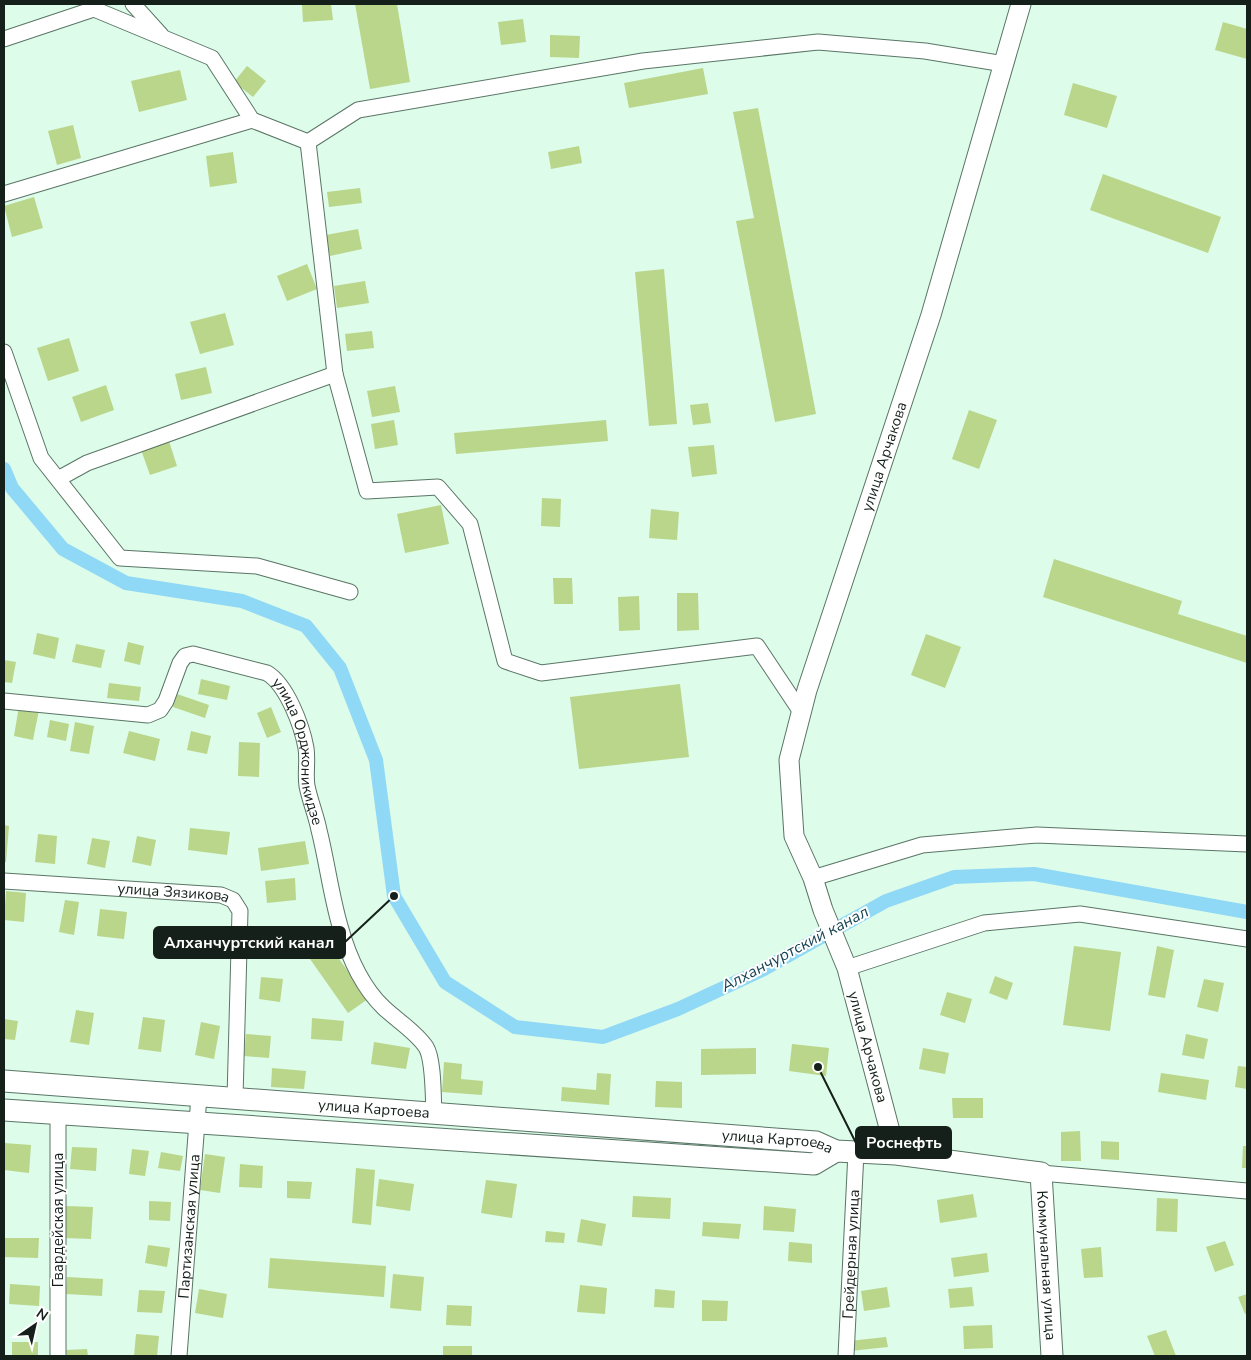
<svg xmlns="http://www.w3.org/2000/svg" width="1251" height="1360" font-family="'Nunito Sans',sans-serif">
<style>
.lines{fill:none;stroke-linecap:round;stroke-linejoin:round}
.canal{stroke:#8fd8f6;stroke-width:14}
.building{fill:#b9d68b}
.minor-casing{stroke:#5a7566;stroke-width:17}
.tertiary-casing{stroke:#5a7566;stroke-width:21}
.secondary-casing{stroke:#5a7566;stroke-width:23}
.minor{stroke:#fff;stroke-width:15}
.tertiary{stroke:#fff;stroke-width:19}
.secondary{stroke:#fff;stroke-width:21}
.labels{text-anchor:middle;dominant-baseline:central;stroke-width:4;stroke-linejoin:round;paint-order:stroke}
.street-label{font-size:15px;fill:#15201a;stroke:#fff}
.water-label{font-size:16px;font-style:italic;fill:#1a4554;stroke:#fff}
.leader{fill:none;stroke:#15201a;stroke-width:2}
.callout-dot{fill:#15201a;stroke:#fff;stroke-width:2}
.callout{fill:#15201a;stroke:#15201a;stroke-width:2}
.callout-label{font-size:16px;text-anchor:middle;font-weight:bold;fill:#fff}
</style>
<rect width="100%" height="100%" fill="#ddfce9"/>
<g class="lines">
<!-- canal -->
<path class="canal" d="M4 469 12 488 63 549 126 583 242 601 306 626 340 668 376 760 394 896 445 982 515 1027 603 1037 678 1009 764 969 886 901 954 877 1034 874 1247 912"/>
</g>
<!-- building -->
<path class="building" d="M302 4H331L333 20 303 22Z
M355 4H397L410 82 370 89Z
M523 19 526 42 501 45 498 22Z
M1223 22 1247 29V59L1215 50Z
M550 35 580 36 579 58 550 57Z
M247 66 266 81 253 97 234 82Z
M703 68 708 94 629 108 624 83Z
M180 70 187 100 139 112 131 81Z
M1073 83 1117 96 1107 128 1064 115Z
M758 108 816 414 775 422 736 221 754 218 733 112Z
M73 125 81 158 57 165 48 131Z
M579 146 582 163 551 169 548 152Z
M233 152 237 183 210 187 206 156Z
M1103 174 1221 217 1208 253 1090 210Z
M360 188 362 203 329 207 327 192Z
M34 197 43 228 12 237 4 206Z
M358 229 362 249 330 256 326 235Z
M307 264 317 289 287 301 277 276Z
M664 269 677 424 649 426 635 272Z
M365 281 369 303 337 308 334 286Z
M225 313 234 345 200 354 190 322Z
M372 331 374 348 347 351 345 334Z
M69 338 79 371 48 381 37 348Z
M206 367 212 393 181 400 175 374Z
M106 385 114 410 81 422 72 397Z
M395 386 400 412 372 417 367 391Z
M708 403 711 423 693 425 690 405Z
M969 410 997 420 979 469 952 459Z
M394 420 398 445 375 449 371 424Z
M606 420 608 441 456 454 454 433Z
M168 438 177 466 150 475 140 447Z
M714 445 717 474 692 477 688 447Z
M542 498 561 499 560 527 541 526Z
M441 505 449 544 405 553 397 514Z
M651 509 679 512 677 540 649 538Z
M1054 559 1182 601 1178 614 1247 636V663L1043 597Z
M553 578H572L573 604H554Z
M677 593H698L699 630 677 631Z
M639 596 640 630 619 631 618 597Z
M37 633 59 638 55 659 33 654Z
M926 634 961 647 945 688 911 675Z
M128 642 144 646 140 665 124 661Z
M76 644 105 650 101 668 72 662Z
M4 660 16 662 12 683 4 682Z
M201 679 230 686 227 700 198 694Z
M109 683 141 687 139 701 107 698Z
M680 684 689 757 579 769 570 697Z
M177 694 209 705 205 718 173 707Z
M19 706 39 710 33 740 14 736Z
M271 707 281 732 267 738 257 713Z
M50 720 69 724 66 741 47 737Z
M75 722 94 726 89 754 70 751Z
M129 731 160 739 155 761 123 753Z
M191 731 211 736 207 754 187 750Z
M239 742 260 743 259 777 238 776Z
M4 825 9 826 6 862H4Z
M190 828 230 832 227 855 188 850Z
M38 834 57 836 55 864 35 862Z
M137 836 156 840 151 866 132 862Z
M92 838 110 841 105 868 87 864Z
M305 841 309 864 261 871 258 848Z
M295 878 296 900 267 903 265 881Z
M6 891 26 893 24 922 4 920Z
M65 900 79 902 74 935 59 932Z
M100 909 127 912 124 939 97 936Z
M329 945 368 999 348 1013 310 959Z
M1074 946 1121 952 1110 1031 1063 1025Z
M1157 946 1174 950 1165 998 1148 995Z
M995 976 1013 983 1007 1000 989 993Z
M261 977 283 979 280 1002 259 999Z
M1204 979 1224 983 1218 1012 1197 1007Z
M947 992 972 999 965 1023 940 1015Z
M76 1010 94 1013 89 1045 70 1042Z
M143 1017 165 1020 161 1052 138 1049Z
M312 1018 344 1021 342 1041 311 1039Z
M4 1019 18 1021 15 1040 4 1039Z
M201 1022 220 1026 214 1059 195 1055Z
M246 1034 271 1036 269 1058 244 1056Z
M1186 1034 1208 1039 1204 1059 1182 1055Z
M374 1042 410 1048 406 1069 371 1064Z
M792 1044 829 1048 826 1076 789 1071Z
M756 1048V1074L701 1075V1049Z
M923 1048 949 1053 945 1074 919 1069Z
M444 1062 462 1064 461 1079 483 1081 482 1095 442 1092Z
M1238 1066 1247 1067V1089L1235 1087Z
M272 1068 306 1071 304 1089 271 1087Z
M597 1073 611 1074 609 1105 561 1101 562 1087 596 1090Z
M1161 1073 1209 1080 1206 1100 1158 1092Z
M656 1081 682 1082V1108L655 1107Z
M952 1098H983V1118H953Z
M1080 1131 1081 1161H1061V1132Z
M1101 1141 1119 1142V1160L1101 1159Z
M4 1143 31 1145 29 1173 4 1170Z
M1243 1146H1247V1168H1242Z
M72 1147 97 1148 96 1171 70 1169Z
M132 1149 149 1151 145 1176 129 1174Z
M161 1152 183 1156 180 1171 158 1168Z
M205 1154 225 1157 220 1193 200 1190Z
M240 1164 263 1166 262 1188 239 1187Z
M356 1168 375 1170 371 1225 352 1223Z
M379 1179 414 1184 410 1211 376 1206Z
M486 1180 517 1184 512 1218 481 1213Z
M287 1181 312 1182 310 1199 287 1198Z
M973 1194 977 1217 940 1223 937 1200Z
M633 1196 671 1198 670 1219 632 1217Z
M1157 1198 1178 1199 1177 1232 1156 1231Z
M149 1201 171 1202 170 1221 149 1220Z
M66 1206 93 1207 91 1239 64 1238Z
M764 1206 796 1209 794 1232 763 1230Z
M581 1219 606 1224 602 1246 577 1242Z
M703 1222 741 1224 739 1239 702 1236Z
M546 1231 565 1233 564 1243 545 1242Z
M4 1238H39L38 1258 4 1257Z
M1225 1241 1234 1265 1215 1272 1206 1247Z
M789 1242 812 1244V1263L788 1261Z
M148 1245 170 1248 167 1267 145 1263Z
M1101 1247 1103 1277 1084 1278 1081 1249Z
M987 1253 989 1272 954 1277 951 1258Z
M270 1258 386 1266 384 1297 268 1288Z
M393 1274 424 1277 421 1311 390 1308Z
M67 1277 103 1279 102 1296 66 1294Z
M10 1284 40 1286 39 1306 9 1304Z
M580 1285 607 1288 605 1314 577 1312Z
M887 1287 890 1307 864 1311 861 1291Z
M972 1287 974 1306 950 1308 948 1289Z
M199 1289 227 1294 223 1318 195 1313Z
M655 1289 675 1291 674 1308 654 1307Z
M139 1290 165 1291 162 1313 137 1312Z
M1247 1294V1313L1245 1314 1238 1297Z
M702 1300 728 1301 727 1321H702Z
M447 1305 472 1306 471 1326 446 1325Z
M992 1325 993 1348 964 1349 963 1326Z
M1166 1330 1176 1356H1155L1147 1336Z
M136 1334 159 1336 157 1356H134Z
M886 1337 888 1347 850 1351 849 1341Z
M12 1342H38V1356H12Z
M443 1346H472V1356H443Z
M87 1349 88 1356H67L66 1350Z"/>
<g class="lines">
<!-- minor casing -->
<g class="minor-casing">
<g id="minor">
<path d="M133 4 161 35"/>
<path d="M4 39 94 9 212 58 252 120 308 142 358 110 643 61 818 42 925 51 1004 64"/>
<path d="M308 142 335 374 367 491 438 487 470 524 505 661 541 673 757 646 801 712"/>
<path d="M4 194 252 120"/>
<path d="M4 352 41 458 120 558 257 566 350 592"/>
<path d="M58 479 87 463 335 374"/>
<path id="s1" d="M4 701 148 715 160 710 166 701 180 663 185 656 193 654 267 673C287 685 302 726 306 748 308 761 305 774 307 786 310 801 316 815 319 830 327 862 331 895 340 926 348 955 362 987 384 1008 398 1021 416 1032 426 1047 434 1060 433 1098 434 1114"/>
<path d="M813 878 922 845 1037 835 1247 844"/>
<path id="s2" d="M4 881 221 895 233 900 240 911 235 1098"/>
<path d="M847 968 984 923 1080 914 1247 939"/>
<path d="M58 1114V1356"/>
<path d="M1041 1173 1247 1191"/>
<path id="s3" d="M179 1356 199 1096"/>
<path id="s4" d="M846 1356 856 1152"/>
</g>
</g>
<!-- tertiary casing -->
<g class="tertiary-casing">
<g id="tertiary">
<path id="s5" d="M896 1154 847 968 823 910 813 878 794 836 789 760 807 690 931 315 1021 4"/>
</g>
</g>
<!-- secondary casing -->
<g class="secondary-casing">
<g id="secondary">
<path id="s6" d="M4 1081 816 1142 836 1151 896 1154 1041 1173 1052 1356"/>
<path d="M4 1110 814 1164 836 1151"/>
</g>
</g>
<!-- minor -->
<use href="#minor" class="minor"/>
<!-- tertiary -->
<use href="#tertiary" class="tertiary"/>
<!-- secondary -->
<use href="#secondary" class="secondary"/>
</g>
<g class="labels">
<!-- street labels -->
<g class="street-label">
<text stroke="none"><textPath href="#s5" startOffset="729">улица Арчакова</textPath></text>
<text stroke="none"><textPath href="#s1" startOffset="390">улица Орджоникидзе</textPath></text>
<text stroke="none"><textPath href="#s2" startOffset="170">улица Зязикова</textPath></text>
<text transform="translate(868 1047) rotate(75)">улица Арчакова</text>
<text stroke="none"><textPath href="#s6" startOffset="371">улица Картоева</textPath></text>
<text stroke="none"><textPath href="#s6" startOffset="776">улица Картоева</textPath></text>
<text transform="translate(58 1220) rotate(-90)">Гвардейская улица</text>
<text stroke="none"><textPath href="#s3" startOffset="130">Партизанская улица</textPath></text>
<text stroke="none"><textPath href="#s4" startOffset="102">Грейдерная улица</textPath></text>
<text stroke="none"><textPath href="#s6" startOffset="1135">Коммунальная улица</textPath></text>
</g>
<!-- water labels -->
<g class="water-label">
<text transform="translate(795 949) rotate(-28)">Алханчуртский канал</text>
</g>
</g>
<!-- callouts -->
<path class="leader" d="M394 896L345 942M818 1067L856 1143"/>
<g class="callout-dot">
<circle cx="394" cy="896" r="5"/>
<circle cx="818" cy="1067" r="5"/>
</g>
<g class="callout">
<rect x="154" y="927" width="191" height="31" rx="5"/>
<rect x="856" y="1127" width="95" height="31" rx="5"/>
</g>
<g class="callout-label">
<text x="249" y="948">Алханчуртский канал</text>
<text x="904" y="1148">Роснефть</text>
</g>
<!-- border -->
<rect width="1251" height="1360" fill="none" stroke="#15201a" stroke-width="10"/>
<!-- north arrow -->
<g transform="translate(35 1325) rotate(34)" stroke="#ffffff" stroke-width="4" paint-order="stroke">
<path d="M0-4L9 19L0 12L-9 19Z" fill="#15201a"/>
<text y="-8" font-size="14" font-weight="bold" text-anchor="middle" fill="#15201a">N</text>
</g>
</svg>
